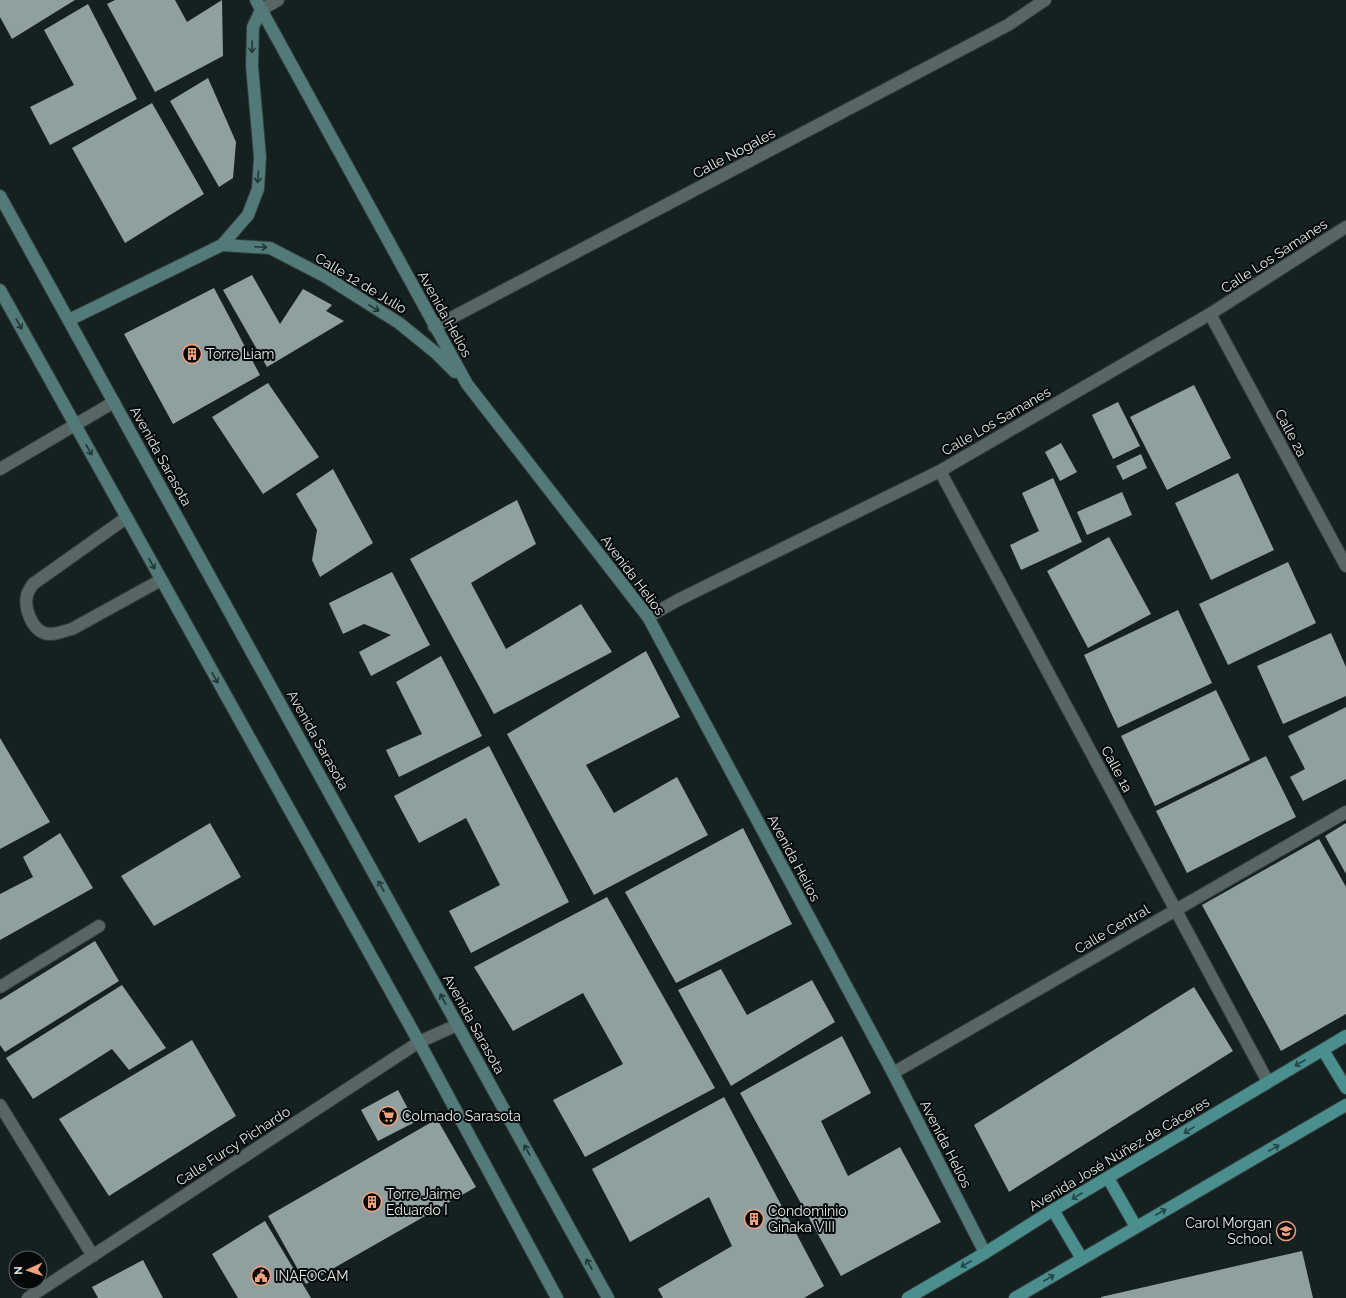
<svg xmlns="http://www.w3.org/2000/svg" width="1346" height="1298" font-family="Raleway,sans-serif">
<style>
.building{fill:#90a0a0}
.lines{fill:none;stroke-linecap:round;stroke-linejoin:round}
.lane-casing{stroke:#333b3b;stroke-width:14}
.street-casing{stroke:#333b3b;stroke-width:14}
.secondary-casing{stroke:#333b3b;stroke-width:14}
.primary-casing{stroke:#333b3b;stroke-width:14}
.lane{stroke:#576665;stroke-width:12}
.street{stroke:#576665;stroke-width:12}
.secondary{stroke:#517a79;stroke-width:12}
.primary{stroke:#4a8e8d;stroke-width:12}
.oneway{stroke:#233636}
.oneway2{stroke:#244544}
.labels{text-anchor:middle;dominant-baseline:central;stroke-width:4;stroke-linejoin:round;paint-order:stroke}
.street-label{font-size:14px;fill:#e2eaea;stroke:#050909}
.poi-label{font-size:14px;fill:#e2eaea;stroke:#050909;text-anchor:start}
</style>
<rect width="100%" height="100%" fill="#142120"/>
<!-- building -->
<path class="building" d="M0 0H75L12 39 0 17Z
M115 0H175L187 22 222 0 223 56 155 92 107 4Z
M88 4 137 99 50 145 30 107 74 85 44 30Z
M208 78 236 142 233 178 219 187 170 101Z
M152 103 204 194 125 243 72 148Z
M252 275 280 324 303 289 332 305 326 311 344 321 267 367 223 290Z
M214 288 260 375 173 424 124 334Z
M268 383 319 457 263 494 212 417Z
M1194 385 1231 458 1167 490 1130 417Z
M1118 402 1140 446 1113 459 1092 415Z
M1061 443 1077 472 1060 481 1045 452Z
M1141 454 1147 468 1123 480 1116 466Z
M333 469 373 543 320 577 312 560 317 530 296 494Z
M1238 473 1274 550 1211 580 1175 503Z
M1053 478 1082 542 1021 570 1010 545 1039 531 1022 493Z
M1122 492 1132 515 1087 535 1077 512Z
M517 500 536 544 471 583 506 649 581 604 612 652 494 714 410 559Z
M1109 537 1151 614 1088 648 1047 571Z
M1288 562 1316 623 1228 665 1199 604Z
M392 572 430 645 371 676 359 652 391 635 364 624 343 634 329 603Z
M1178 610 1212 683 1118 728 1084 655Z
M1331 633 1346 667V696L1283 724 1257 666Z
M646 651 680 717 586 765 614 813 677 777 708 835 594 895 507 734Z
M441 656 482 736 399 777 386 750 422 734 396 682Z
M1216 690 1250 760 1155 806 1121 736Z
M1346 707V779L1303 801 1290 777 1305 769 1288 736Z
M0 738 50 822 0 849Z
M489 746 569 902 471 953 449 911 500 885 466 818 419 843 394 796Z
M1266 756 1296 817 1187 873 1156 811Z
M210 823 241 877 154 926 121 876Z
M1346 823V874L1325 836Z
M743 828 792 924 676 983 625 892Z
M60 833 93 888 0 940V894L33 877 23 857Z
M1319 839 1346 887V1014L1281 1051 1202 905Z
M607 897 715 1088 585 1157 553 1100 623 1064 583 993 513 1031 474 967Z
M95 941 119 981 5 1052 0 1045V1000Z
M721 969 747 1015 812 980 835 1022 731 1086 678 990Z
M122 985 166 1048 129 1070 112 1049 33 1099 6 1058Z
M1194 987 1233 1051 1009 1192 974 1125Z
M842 1036 871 1093 821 1121 848 1176 900 1147 941 1222 841 1276 740 1093Z
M192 1040 236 1116 109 1196 59 1119Z
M398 1090 415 1122 378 1141 361 1110Z
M724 1097 824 1286 804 1298H663L658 1289 732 1246 709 1197 630 1242 592 1169Z
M437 1119 476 1187 306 1284 268 1216Z
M265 1221 311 1298H238L212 1254Z
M1302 1251 1313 1298H1101V1297Z
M143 1260 163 1298H98L92 1287Z"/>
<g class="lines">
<!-- lane casing -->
<g class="lane-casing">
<path id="lane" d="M126 518 33 584C31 587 28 591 27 595 24 607 31 628 44 633 53 636 64 631 72 629L161 580"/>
</g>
<!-- street casing -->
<g class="street-casing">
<path id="street" d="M261 10 278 0
M1210 314 1346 566
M434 327 1008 25 1045 0
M0 469 114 402
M940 471 1268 1082
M648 617 678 600 940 471 1210 314 1346 227
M0 987 99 926
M893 1073 1346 812
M0 1105 93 1256
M28 1298 419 1042 457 1025"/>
</g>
<!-- secondary casing -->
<g class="secondary-casing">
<path id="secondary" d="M256 0 467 384 648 617 893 1073 985 1253
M0 196 608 1298
M222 245 270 248 326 277 399 323 436 353 455 372
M0 290 419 1042 557 1298
M69 320 222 245 248 215 258 189 260 157 252 66 253 27 261 10"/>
</g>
<!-- primary casing -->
<g class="primary-casing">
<path id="primary" d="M1323 1050 1346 1088
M1108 1178 1136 1227
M1053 1210 1082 1259
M908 1298 985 1253 1053 1210 1346 1036
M1015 1298 1346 1105"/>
</g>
<!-- lane -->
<use href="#lane" class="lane"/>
<!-- street -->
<use href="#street" class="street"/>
<!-- secondary -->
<use href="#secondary" class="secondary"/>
<!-- primary -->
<use href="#primary" class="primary"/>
</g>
<!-- one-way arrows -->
<defs><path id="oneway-shaft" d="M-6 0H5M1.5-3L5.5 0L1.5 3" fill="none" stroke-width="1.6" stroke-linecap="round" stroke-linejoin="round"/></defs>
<g class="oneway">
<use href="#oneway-shaft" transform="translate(252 47) rotate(92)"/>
<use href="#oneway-shaft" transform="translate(258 177) rotate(94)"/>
<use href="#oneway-shaft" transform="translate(261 247) rotate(3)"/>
<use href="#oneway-shaft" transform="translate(374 308) rotate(31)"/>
<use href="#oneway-shaft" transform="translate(19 324) rotate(61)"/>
<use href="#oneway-shaft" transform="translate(89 450) rotate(61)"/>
<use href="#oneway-shaft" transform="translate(152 564) rotate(61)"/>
<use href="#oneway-shaft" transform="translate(215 678) rotate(61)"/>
<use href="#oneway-shaft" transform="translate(381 886) rotate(-119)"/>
<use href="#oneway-shaft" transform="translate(443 999) rotate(-119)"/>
<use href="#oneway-shaft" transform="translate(527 1150) rotate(-119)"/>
<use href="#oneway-shaft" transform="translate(589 1264) rotate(-119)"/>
</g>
<g class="oneway2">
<use href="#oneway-shaft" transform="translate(1300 1063) rotate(150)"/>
<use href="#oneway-shaft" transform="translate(1189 1130) rotate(149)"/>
<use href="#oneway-shaft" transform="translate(1274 1148) rotate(-30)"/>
<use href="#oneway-shaft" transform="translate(1077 1196) rotate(150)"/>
<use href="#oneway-shaft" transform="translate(1161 1212) rotate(-30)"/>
<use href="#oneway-shaft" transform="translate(966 1264) rotate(150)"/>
<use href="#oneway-shaft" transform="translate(1049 1278) rotate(-30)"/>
</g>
<!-- icons -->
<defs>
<g id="building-ring" transform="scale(1)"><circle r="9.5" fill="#050909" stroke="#f1a17d" stroke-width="1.5"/><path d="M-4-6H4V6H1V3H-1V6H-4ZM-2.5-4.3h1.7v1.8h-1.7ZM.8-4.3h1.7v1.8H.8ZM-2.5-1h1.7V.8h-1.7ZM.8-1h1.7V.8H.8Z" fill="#f1a17d"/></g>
<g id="supermarket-ring" transform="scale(1)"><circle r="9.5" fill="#050909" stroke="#f1a17d" stroke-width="1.5"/><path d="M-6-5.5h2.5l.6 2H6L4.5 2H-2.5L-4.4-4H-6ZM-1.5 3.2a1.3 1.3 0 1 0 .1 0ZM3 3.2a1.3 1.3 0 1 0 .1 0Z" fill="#f1a17d"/></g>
<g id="school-ring" transform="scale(1)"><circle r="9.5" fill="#050909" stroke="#f1a17d" stroke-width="1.5"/><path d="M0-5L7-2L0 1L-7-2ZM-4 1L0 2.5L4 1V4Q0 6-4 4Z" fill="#f1a17d"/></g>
<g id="civic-ring" transform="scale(1)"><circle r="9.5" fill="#050909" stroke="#f1a17d" stroke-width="1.5"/><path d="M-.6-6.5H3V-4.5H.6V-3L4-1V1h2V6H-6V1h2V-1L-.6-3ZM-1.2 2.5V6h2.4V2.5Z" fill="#f1a17d"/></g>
</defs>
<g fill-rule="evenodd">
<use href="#building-ring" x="192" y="354"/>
<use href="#supermarket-ring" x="388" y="1116"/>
<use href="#building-ring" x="372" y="1202"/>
<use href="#building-ring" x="754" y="1219"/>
<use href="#school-ring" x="1286" y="1231"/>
<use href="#civic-ring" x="261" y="1276"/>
</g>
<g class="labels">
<!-- street labels -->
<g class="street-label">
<text transform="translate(734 153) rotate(-28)">Calle Nogales</text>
<text transform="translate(1274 256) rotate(-33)">Calle Los Samanes</text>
<text transform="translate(361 283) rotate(31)">Calle 12 de Julio</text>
<text transform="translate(445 314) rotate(61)">Avenida Helios</text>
<text transform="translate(996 421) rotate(-30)">Calle Los Samanes</text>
<text transform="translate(1291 433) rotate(62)">Calle 2a</text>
<text transform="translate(161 456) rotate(61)">Avenida Sarasota</text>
<text transform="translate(633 575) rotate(53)">Avenida Helios</text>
<text transform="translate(318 740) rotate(61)">Avenida Sarasota</text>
<text transform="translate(1117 769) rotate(62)">Calle 1a</text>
<text transform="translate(794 858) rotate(62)">Avenida Helios</text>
<text transform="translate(1112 929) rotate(-30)">Calle Central</text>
<text transform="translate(474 1024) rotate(61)">Avenida Sarasota</text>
<text transform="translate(946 1144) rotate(63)">Avenida Helios</text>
<text transform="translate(233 1146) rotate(-33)">Calle Furcy Pichardo</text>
<text transform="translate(1119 1154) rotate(-31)">Avenida José Núñez de Cáceres</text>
</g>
<!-- poi labels -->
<g class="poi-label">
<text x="206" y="354">Torre Liam</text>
<text x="402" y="1116">Colmado Sarasota</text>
<text x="386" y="1194">Torre Jaime<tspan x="386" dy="16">Eduardo I</tspan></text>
<text x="768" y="1211">Condominio<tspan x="768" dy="16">Ginaka VIII</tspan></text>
<text x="1272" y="1223" text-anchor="end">Carol Morgan<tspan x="1272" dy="16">School</tspan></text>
<text x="275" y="1276">INAFOCAM</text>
</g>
</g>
<!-- north arrow -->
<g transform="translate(28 1270) rotate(267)"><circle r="19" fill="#050909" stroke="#5d6363"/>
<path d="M0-3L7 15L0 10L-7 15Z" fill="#f1a17d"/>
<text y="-6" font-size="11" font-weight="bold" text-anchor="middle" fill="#e2eaea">N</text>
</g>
</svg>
